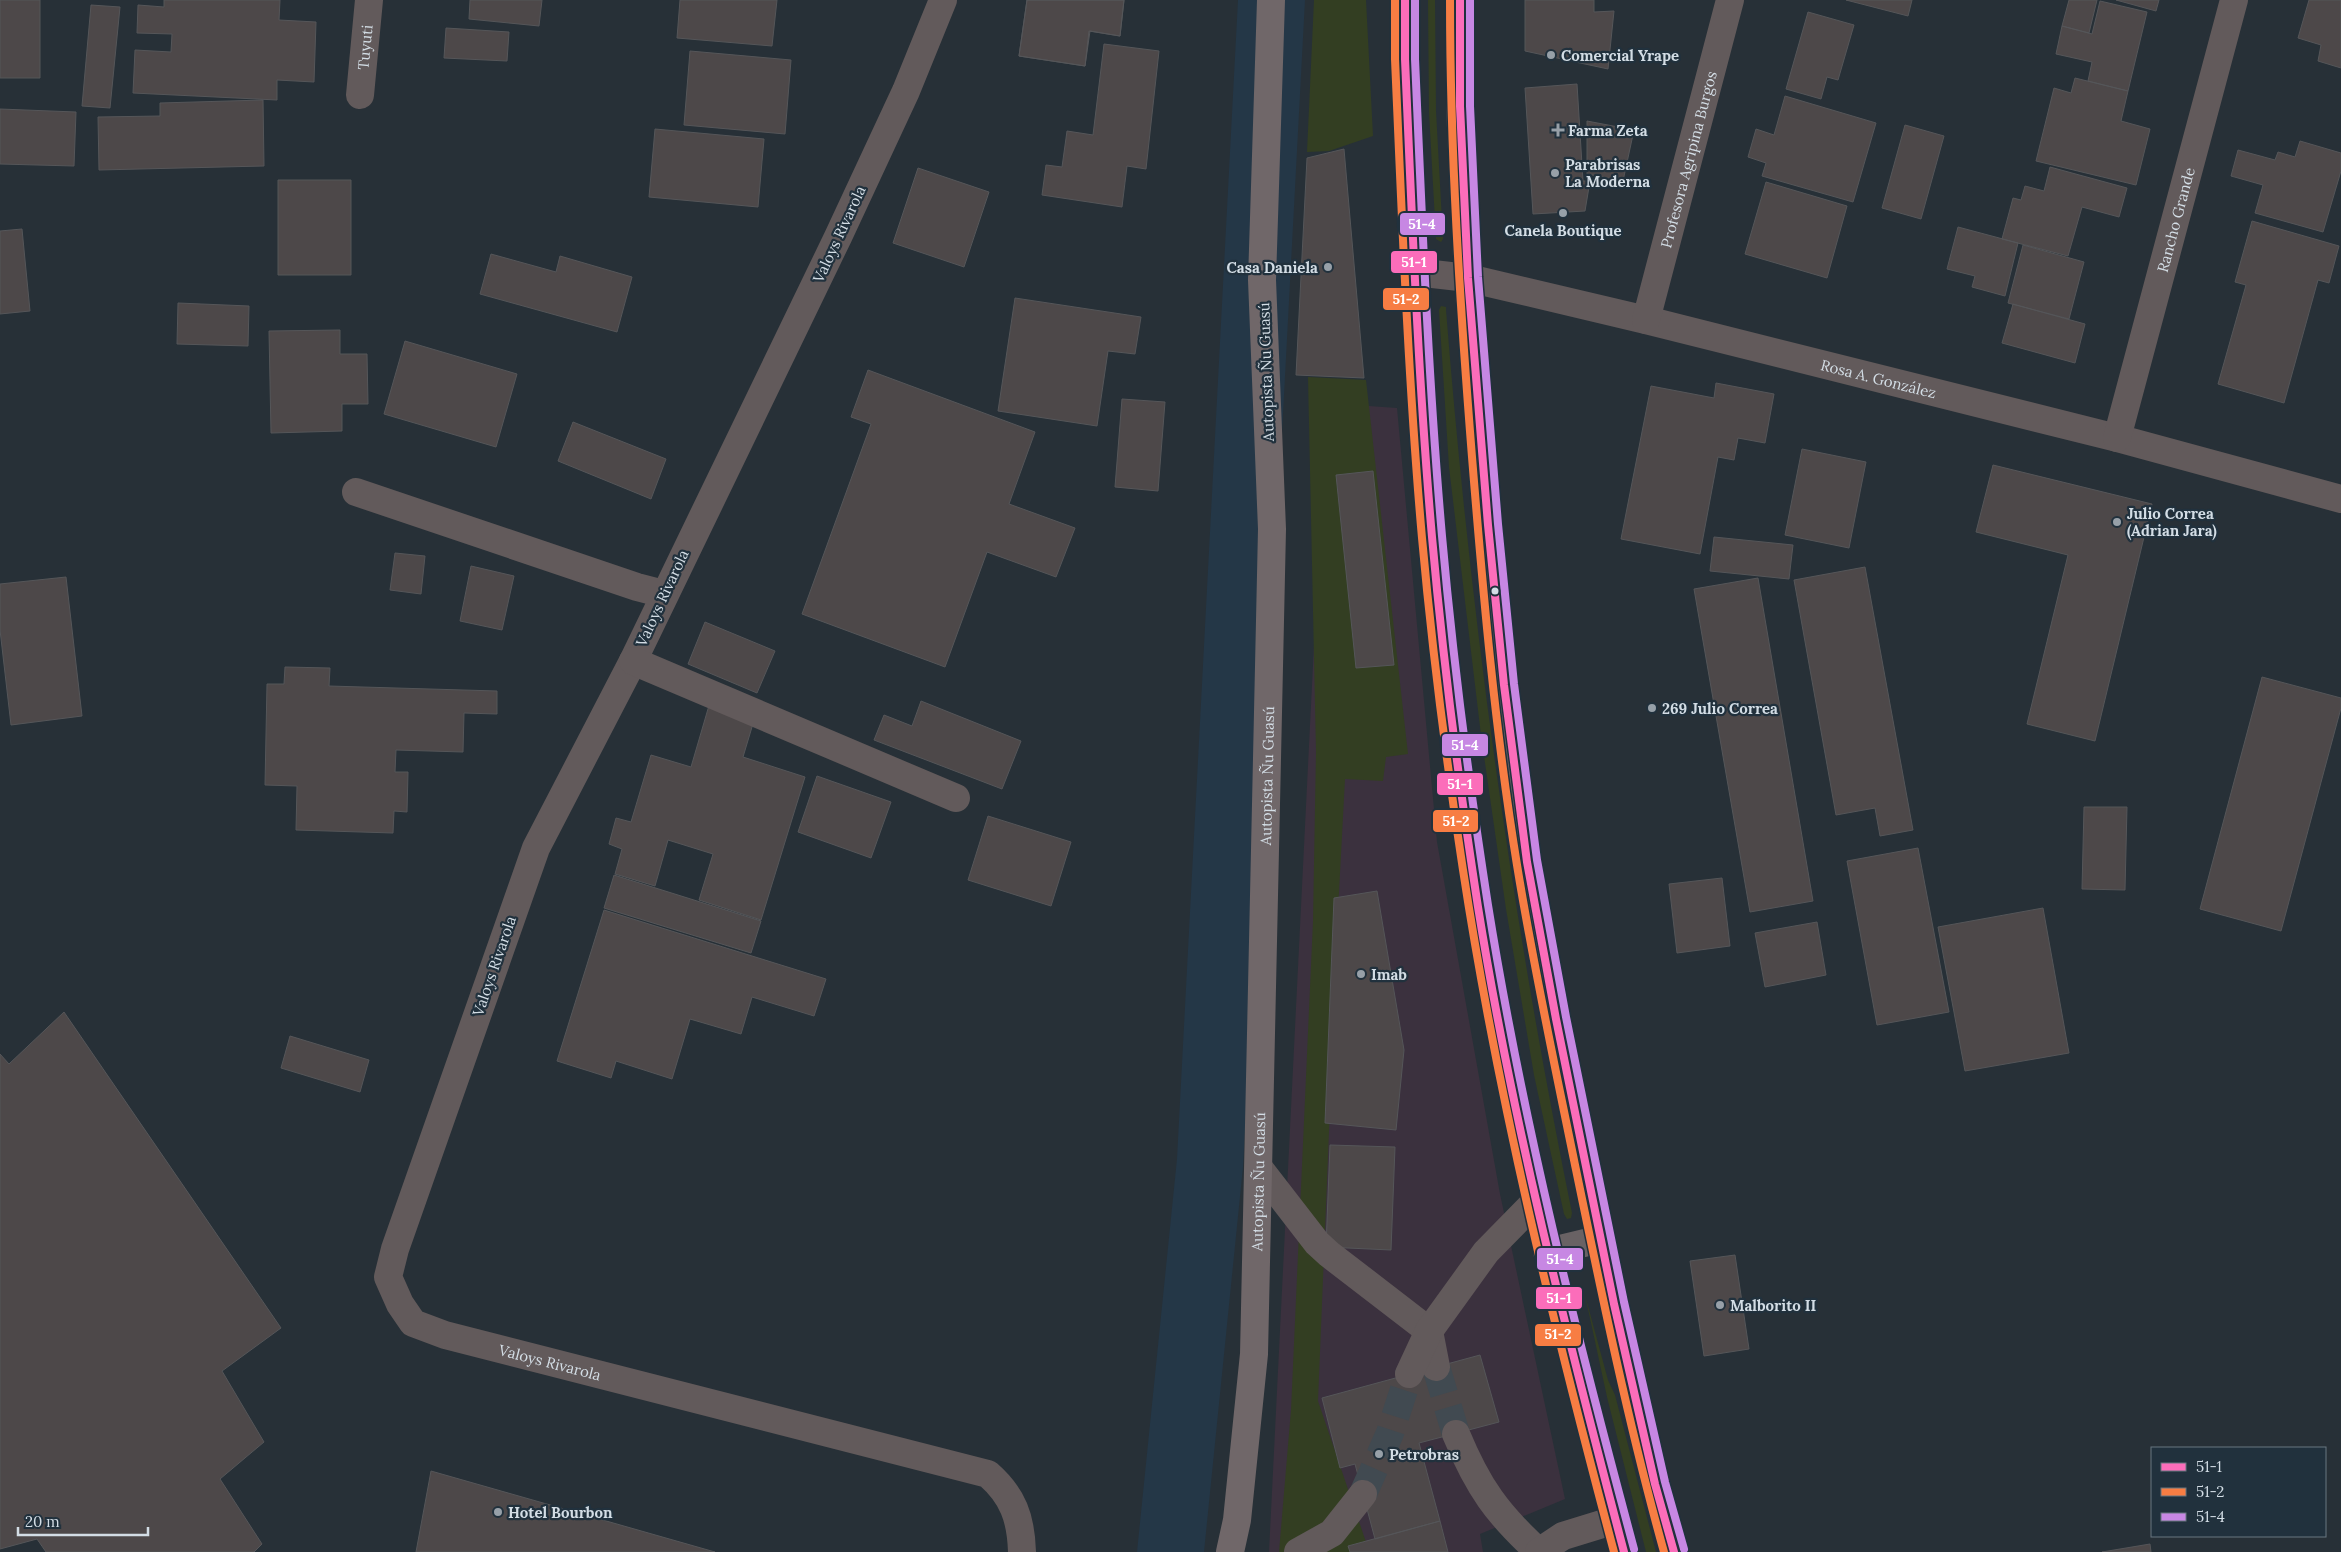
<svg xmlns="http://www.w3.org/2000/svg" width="2341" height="1552" font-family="Lora,serif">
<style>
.commercial{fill:#3b313e}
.built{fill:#243747}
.green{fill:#333e22}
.building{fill:#4d4849;stroke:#555659}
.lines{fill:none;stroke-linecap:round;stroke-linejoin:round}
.minor-tunnel{stroke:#414a51;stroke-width:28;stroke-dasharray:28 14;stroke-linecap:butt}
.minor{stroke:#625a5b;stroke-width:28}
.major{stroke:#696264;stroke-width:28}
.highway{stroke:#706769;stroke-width:28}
.bus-1-casing{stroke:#21313d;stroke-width:11}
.bus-2-casing{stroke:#21313d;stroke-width:11}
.bus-3-casing{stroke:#21313d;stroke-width:11}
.bus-1{stroke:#fb6dba;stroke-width:8}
.bus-2{stroke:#f77d43;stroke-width:8}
.bus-3{stroke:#c787e3;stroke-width:8}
.poi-dot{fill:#97a0a8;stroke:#21313d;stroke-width:2}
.bus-dot{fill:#d3dde5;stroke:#21313d;stroke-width:2}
.labels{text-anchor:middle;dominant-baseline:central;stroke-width:4.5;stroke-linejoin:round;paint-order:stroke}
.street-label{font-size:15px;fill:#d3dde5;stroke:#21313d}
.poi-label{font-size:15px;font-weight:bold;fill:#d3dde5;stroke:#21313d;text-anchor:start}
.line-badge{stroke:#21313d;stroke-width:2}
.badge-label{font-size:14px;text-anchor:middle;font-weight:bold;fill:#fff}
</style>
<rect width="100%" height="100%" fill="#273037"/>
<!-- commercial -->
<path class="commercial" d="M1326 403 1397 408 1437 842 1500 1194 1565 1499 1480 1534 1483 1552H1269Z"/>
<!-- built -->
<path class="built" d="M1238 0H1305L1243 1167 1204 1552H1137L1177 1159Z"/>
<!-- green -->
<path class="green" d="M1314 0H1366L1373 136 1329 151 1307 152Z
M1428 0H1435L1436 111 1443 239 1441 242 1436 239 1429 112Z
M1441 306 1446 307V310C1470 613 1511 914 1572 1213L1571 1218 1567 1219 1564 1214 1534 1075 1506 909 1481 735 1449 467 1439 310Z
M1308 377 1366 380 1408 754 1386 757 1383 781 1345 779 1338 911 1318 1401 1367 1545 1349 1552H1279L1291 1410 1313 921 1316 751Z
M1585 1295 1608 1380 1615 1395 1656 1552H1646L1644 1544 1607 1397Z"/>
<!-- building -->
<path class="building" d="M0 0H40V78H0Z
M164 0H280L279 20 316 22 314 82 277 80V100L133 93 135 50 171 52 172 34 137 33 138 5 164 7Z
M470 0H542L539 26 469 19Z
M680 0H777L772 46 677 38Z
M1027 0H1124L1120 36 1090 31 1085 66 1019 56Z
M1027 0H1124L1120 36 1089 31 1085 66 1019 56Z
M1525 0H1594V12L1614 11 1608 69 1525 51Z
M1846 0H1912L1908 16Z
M2069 0H2097L2089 33 2062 26Z
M2116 0H2159L2156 11Z
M2309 0H2341V68L2318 61 2321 45 2298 38Z
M2100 1 2147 12 2128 91 2088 81 2092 62 2056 54 2062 26 2092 34Z
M91 5 120 7 110 108 82 106Z
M1808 12 1854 25 1838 80 1827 77 1821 99 1786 89Z
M446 28 509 32 507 61 444 58Z
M1104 44 1159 51 1146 169 1127 166 1122 207 1042 195 1046 165 1062 167 1067 131 1093 135Z
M690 51 791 60 785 134 684 125Z
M2075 78 2128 91 2121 121 2150 129 2136 185 2036 161 2054 88 2071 93Z
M1577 84 1583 181H1590L1585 211 1533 214 1525 88Z
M1785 96 1876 123 1853 202 1762 176 1766 163 1748 157 1756 129 1774 135Z
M263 100 264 166 99 170 98 117 160 116V103Z
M0 109 76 112 74 166 0 164Z
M1587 121 1634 130 1623 181 1587 174Z
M1905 125 1944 136 1921 219 1882 208Z
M655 129 764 139 758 207 649 197Z
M2300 141 2341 153V171L2323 232 2255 213 2263 185 2231 176 2238 150 2275 160 2278 152 2295 157Z
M1344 149 1364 378 1296 375 1307 158Z
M2050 167 2127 188 2119 217 2082 207 2068 256 2002 239 2013 198 2021 200 2025 186 2044 191Z
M918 168 989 192 964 267 893 243Z
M278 180H351V275H278Z
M1766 182 1847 206 1827 278 1745 254Z
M2252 221 2339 246 2329 283 2318 280 2284 403 2218 384 2246 285 2235 282Z
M1958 227 2018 243 2005 296 1972 287 1975 276 1947 269Z
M22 229 30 311 0 314V231Z
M2023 245 2084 262 2069 319 2008 303Z
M491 254 556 272 560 256 632 277 617 332 480 294Z
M1015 298 1141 317 1135 354 1108 351 1097 426 998 411Z
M178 303 249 306 248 346 177 344Z
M2013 304 2085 324 2075 363 2002 343Z
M340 330V354H367L368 404H342V431L271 433 269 331Z
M405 341 517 374 496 447 384 414Z
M868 370 1035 432 1009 504 1075 528 1056 577 987 552 945 667 802 614 871 424 851 417Z
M1716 383 1774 394 1765 443 1738 438 1734 460 1718 457 1700 554 1621 539 1651 386 1714 398Z
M1122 399 1165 402 1158 491 1115 487Z
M573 422 666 459 651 499 558 461Z
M1802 449 1866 462 1849 548 1785 535Z
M1993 465 2152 504 2095 741 2027 724 2068 555 1976 532Z
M1373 471 1394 665 1356 668 1336 475Z
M1714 537 1793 545 1789 579 1710 571Z
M395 553 425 556 421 594 390 590Z
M471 566 514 576 502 630 460 621Z
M1865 567 1913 830 1880 836 1875 808 1836 815 1794 580Z
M66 577 82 716 11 725 0 630V584Z
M1758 578 1813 901 1750 912 1694 589Z
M705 622 775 651 757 693 688 664Z
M285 667 330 668 329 686 497 691V714L464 713 463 752 396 750 395 772H408L407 812 394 811 393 833 296 830 297 786 265 785 267 684H284Z
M2262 677 2341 698V708L2281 931 2200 909Z
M921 701 1021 741 1002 789 874 740 884 715 912 726Z
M710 702 755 717 743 757 805 777 761 920 699 900 713 854 668 840 655 886 615 874 622 849 609 844 616 818 631 822 651 755 691 767Z
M817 776 891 802 871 858 798 832Z
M2084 807H2127L2125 890 2082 889Z
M988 816 1071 842 1051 906 968 880Z
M1918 848 1949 1012 1877 1025 1847 861Z
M614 875 761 921 751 953 604 908Z
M1722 878 1730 946 1677 953 1669 884Z
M1377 891 1404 1050 1396 1130 1325 1123 1334 898Z
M2043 908 2069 1053 1965 1071 1938 927Z
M604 910 826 979 814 1016 752 997 741 1034 690 1019 672 1079 616 1061 611 1078 557 1061Z
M1817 922 1826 975 1765 987 1755 933Z
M64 1012 281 1328 222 1371 264 1442 220 1479 262 1544 254 1552H46L37 1539 0 1549V1054L9 1064Z
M290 1036 369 1060 360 1092 281 1068Z
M1330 1145 1395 1147 1391 1250 1326 1247Z
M1735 1255 1749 1349 1704 1356 1690 1261Z
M1480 1355 1499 1422 1419 1443 1440 1521 1375 1539 1355 1464 1340 1468 1322 1398Z
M431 1471 715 1552H416Z
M1440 1521 1448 1552H1350L1348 1546Z
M2150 1544 2151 1552H2102Z"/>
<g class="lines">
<!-- minor-tunnel -->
<path class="minor-tunnel" d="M1436 1367 1456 1434
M1363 1494 1390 1433 1409 1374"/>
<!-- minor -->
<g class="minor">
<path id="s1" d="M943 0 906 91 838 237 633 661 536 848 395 1249 388 1277 400 1304 413 1323 445 1335 988 1474C1013 1496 1021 1518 1022 1552"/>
<path id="s2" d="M360 95 369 0"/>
<path id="s3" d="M1415 272 1468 278 1646 320 2117 438 2341 499"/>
<path id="s4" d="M1646 320 1730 0"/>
<path id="s5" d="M2117 438 2234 0"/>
<path d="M356 492 637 587 664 594"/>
<path d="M633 661 956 798"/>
<path d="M1259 1168 1317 1243 1329 1254 1429 1331 1436 1367"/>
<path d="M1409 1374 1429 1331 1486 1252 1537 1200"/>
<path d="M1456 1434C1478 1487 1497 1514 1539 1552"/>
<path d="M1298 1552 1332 1533 1363 1494"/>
<path d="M1539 1552 1563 1536 1615 1520"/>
</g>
<!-- major -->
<path class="major" d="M1405 0V59C1415 271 1422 485 1449 696 1463 809 1479 922 1501 1034 1535 1208 1578 1380 1624 1552
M1460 0V106L1468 278 1488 525 1504 685 1527 862 1556 1019 1614 1304 1655 1484 1674 1552
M1547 1252 1601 1239"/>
<!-- highway -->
<path class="highway" id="s6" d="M1230 1552 1237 1520 1254 1354 1272 529 1262 280 1271 0"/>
<!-- bus-1 casing -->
<g class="bus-1-casing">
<path id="bus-1" d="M1405 0V59C1412 218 1418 378 1432 537 1443 661 1459 784 1478 907 1513 1125 1568 1339 1624 1552
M1460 0V106L1468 278 1488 525 1504 685 1527 862 1556 1019 1614 1304 1655 1484 1674 1552"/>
</g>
<!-- bus-2 casing -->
<g class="bus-2-casing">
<path id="bus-2" d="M1395 0V59C1402 219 1408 379 1422 538 1432 649 1446 759 1463 870 1498 1100 1554 1327 1614 1552
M1450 0C1450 153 1460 305 1472 457 1483 593 1495 730 1517 865 1533 964 1554 1062 1574 1160 1601 1291 1628 1423 1664 1552"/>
</g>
<!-- bus-3 casing -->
<g class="bus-3-casing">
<path id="bus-3" d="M1415 0V59C1422 218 1428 377 1442 536 1453 660 1469 783 1488 905 1523 1123 1577 1337 1634 1549
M1470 0V106L1478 277 1498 524 1514 684 1537 860 1566 1017 1624 1302 1665 1482 1684 1549"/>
</g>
<!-- bus-1 -->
<use href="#bus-1" class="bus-1"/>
<!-- bus-2 -->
<use href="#bus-2" class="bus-2"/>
<!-- bus-3 -->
<use href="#bus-3" class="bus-3"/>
</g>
<!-- markers -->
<g class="poi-dot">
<circle cx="1551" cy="55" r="5"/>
<path d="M1555.5 122.5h5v5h5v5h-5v5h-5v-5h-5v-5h5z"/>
<circle cx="1555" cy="173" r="5"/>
<circle cx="1563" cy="213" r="5"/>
<circle cx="1328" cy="267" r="5"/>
<circle cx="2117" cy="522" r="5"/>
<circle cx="1652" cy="708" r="5"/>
<circle cx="1361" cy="974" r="5"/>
<circle cx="1720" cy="1305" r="5"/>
<circle cx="1379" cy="1454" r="5"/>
<circle cx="498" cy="1512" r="5"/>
</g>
<circle class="bus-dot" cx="1495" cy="591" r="4.5"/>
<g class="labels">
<!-- street labels -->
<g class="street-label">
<text stroke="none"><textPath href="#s2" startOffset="48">Tuyuti</textPath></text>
<text stroke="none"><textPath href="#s4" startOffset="166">Profesora Agripina Burgos</textPath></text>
<text stroke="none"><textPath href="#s5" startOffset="226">Rancho Grande</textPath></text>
<text transform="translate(839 234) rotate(-65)">Valoys Rivarola</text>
<text transform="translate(1266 372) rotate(-92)">Autopista Ñu Guasú</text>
<text stroke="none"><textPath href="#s3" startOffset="476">Rosa A. González</textPath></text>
<text transform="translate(662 598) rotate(-65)">Valoys Rivarola</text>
<text stroke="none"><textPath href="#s6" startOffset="778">Autopista Ñu Guasú</textPath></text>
<text transform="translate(494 966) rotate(-71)">Valoys Rivarola</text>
<text stroke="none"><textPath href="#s6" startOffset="372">Autopista Ñu Guasú</textPath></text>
<text stroke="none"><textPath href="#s1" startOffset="1590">Valoys Rivarola</textPath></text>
</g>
<!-- poi labels -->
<g class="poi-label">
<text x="1561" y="55">Comercial Yrape</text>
<text x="1568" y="130">Farma Zeta</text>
<text x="1565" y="164">Parabrisas<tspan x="1565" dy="17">La Moderna</tspan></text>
<text x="1563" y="230" text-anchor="middle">Canela Boutique</text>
<text x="1318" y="267" text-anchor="end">Casa Daniela</text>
<text x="2127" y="513">Julio Correa<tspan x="2127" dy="17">(Adrian Jara)</tspan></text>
<text x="1662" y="708">269 Julio Correa</text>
<text x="1371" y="974">Imab</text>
<text x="1730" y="1305">Malborito II</text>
<text x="1389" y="1454">Petrobras</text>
<text x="508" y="1512">Hotel Bourbon</text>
</g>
</g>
<g class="line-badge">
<rect x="1399" y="212" width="47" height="24" rx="5" fill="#c787e3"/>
<rect x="1390" y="250" width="48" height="24" rx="5" fill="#fb6dba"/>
<rect x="1382" y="287" width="48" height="24" rx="5" fill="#f77d43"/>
<rect x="1441" y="733" width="48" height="24" rx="5" fill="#c787e3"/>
<rect x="1436" y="772" width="48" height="24" rx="5" fill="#fb6dba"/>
<rect x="1432" y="809" width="47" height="24" rx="5" fill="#f77d43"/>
<rect x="1536" y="1247" width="48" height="24" rx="5" fill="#c787e3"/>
<rect x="1535" y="1286" width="48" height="24" rx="5" fill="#fb6dba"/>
<rect x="1534" y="1323" width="48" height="24" rx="5" fill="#f77d43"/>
</g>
<g class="badge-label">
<text x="1422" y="229">51-4</text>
<text x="1414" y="267">51-1</text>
<text x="1406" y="304">51-2</text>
<text x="1465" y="750">51-4</text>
<text x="1460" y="789">51-1</text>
<text x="1456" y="826">51-2</text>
<text x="1560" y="1264">51-4</text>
<text x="1559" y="1303">51-1</text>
<text x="1558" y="1339">51-2</text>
</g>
<!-- legend -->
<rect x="2151" y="1447" width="175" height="90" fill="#21313d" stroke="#687680"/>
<rect x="2161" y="1463" width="25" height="8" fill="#fb6dba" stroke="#687680"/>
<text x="2196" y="1472" font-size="15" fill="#d3dde5">51-1</text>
<rect x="2161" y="1488" width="25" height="8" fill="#f77d43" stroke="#687680"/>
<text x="2196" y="1497" font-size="15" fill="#d3dde5">51-2</text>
<rect x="2161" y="1513" width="25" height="8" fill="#c787e3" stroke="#687680"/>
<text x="2196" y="1522" font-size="15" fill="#d3dde5">51-4</text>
<!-- scale -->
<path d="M18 1527v8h130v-8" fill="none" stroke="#d3dde5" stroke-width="2.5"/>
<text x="25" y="1527" font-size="15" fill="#d3dde5" stroke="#21313d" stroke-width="4" paint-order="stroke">20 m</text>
</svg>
